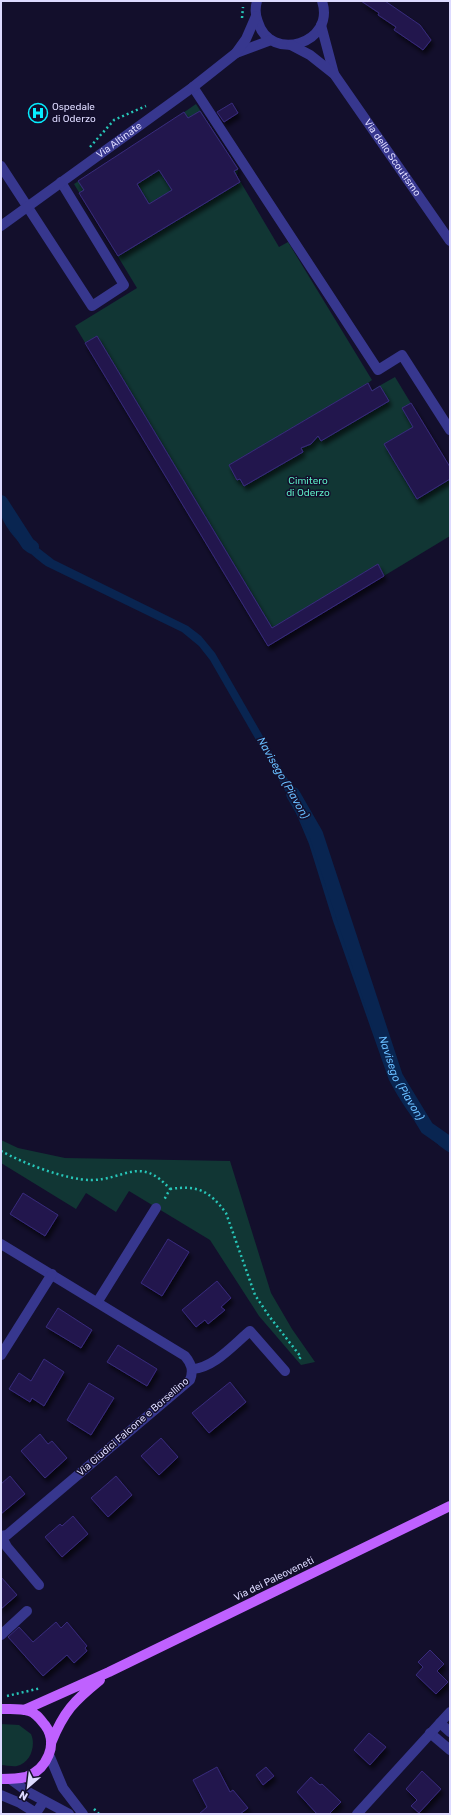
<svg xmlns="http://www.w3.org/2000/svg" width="451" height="1815" font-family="Rubik,sans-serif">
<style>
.green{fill:#113634}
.water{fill:#092551}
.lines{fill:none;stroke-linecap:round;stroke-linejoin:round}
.canal{stroke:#092551;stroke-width:14}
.building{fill:#23194e;stroke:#382a7c;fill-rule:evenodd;filter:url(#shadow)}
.path{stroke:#27c6b8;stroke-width:2.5;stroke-dasharray:2 3;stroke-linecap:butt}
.minor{stroke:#37378e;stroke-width:10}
.major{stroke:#bf61ff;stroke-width:10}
.labels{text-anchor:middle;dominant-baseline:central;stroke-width:3;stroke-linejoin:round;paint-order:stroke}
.poi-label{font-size:10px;fill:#dddaff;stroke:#130f2c;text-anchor:start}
.street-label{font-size:10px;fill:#dddaff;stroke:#130f2c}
.park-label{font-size:10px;fill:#5be9c2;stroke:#130f2c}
.water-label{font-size:11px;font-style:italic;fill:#68bdff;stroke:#130f2c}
</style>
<defs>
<filter id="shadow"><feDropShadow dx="2.5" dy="4.5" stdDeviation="2" flood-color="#0009"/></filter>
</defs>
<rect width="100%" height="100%" fill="#130f2c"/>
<!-- green -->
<path class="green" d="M196 104 238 169 237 176 279 247 288 242 372 380 368 383 372 390 395 377 450 468V536L268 646 75 326 137 288 74 184 145 139Z
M1 1140 18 1148 65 1158 230 1161 271 1293 292 1329 315 1362 301 1365 259 1316 210 1240 129 1191 116 1212 86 1193 76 1209 1 1163Z
M1 1724 19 1725 31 1734C36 1745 31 1763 17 1766 13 1767 6 1765 1 1765Z"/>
<!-- water -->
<path class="water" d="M1 502 14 525 27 539 54 560 188 626 201 636 215 653 295 792 322 859 396 1080C412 1106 424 1125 450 1142V1153C423 1136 404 1108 389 1080L333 921 309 844 291 801 210 660 199 646 182 632 46 566C30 554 10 536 2 518 0 514 1 507 1 502Z"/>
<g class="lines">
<!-- canal -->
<g class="canal">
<path d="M1 502 28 544 32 547"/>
<path id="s1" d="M293 794 316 834 396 1077 427 1128 450 1144"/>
</g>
</g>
<!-- building -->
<path class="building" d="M361 1H385L420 25 431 40 423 50 419 47 394 30 396 27 378 15 379 13Z
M232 103 238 113 224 122 217 112Z
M200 111 238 169 234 171 240 182 118 256 79 193 84 190 78 181 184 112 188 118ZM159 170 172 190 149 204 137 184Z
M97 336 272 628 378 564 384 576 268 646 85 343Z
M368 383 372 391 380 386 389 401 321 441 318 436 311 444 301 448 303 452 244 486 240 479 237 480 229 465Z
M411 403 450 467V479L417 499 384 444 413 427 402 408Z
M23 1193 58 1215 45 1236 10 1214Z
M168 1239 189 1252 162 1296 141 1283Z
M217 1281 231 1298 221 1307 225 1310 208 1324 205 1320 196 1327 182 1310Z
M58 1308 92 1330 81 1348 46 1327Z
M118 1345 157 1369 147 1386 107 1362Z
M44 1359 64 1372 44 1406 32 1398 30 1402 9 1389 19 1373 31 1381Z
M230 1382 246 1402 209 1433 192 1413Z
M89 1383 114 1398 91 1435 67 1420Z
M40 1434 48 1444 52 1441 67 1458 45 1478 21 1451Z
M161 1438 178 1457 159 1475 141 1456Z
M10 1476 25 1494 1 1514V1484Z
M116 1476 132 1495 108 1517 91 1498Z
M73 1516 88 1534 62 1557 45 1537 60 1524 62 1526Z
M1 1577 17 1595 1 1609Z
M56 1622 61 1628 67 1622 87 1646 85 1648 87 1651 74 1663 67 1655 43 1676 8 1637 19 1627 33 1642Z
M430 1650 444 1664 437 1671 448 1682 436 1694 416 1675 423 1667 418 1662Z
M369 1733 386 1747 370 1765 354 1750Z
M217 1767 230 1792 233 1790 248 1808 240 1814H199L207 1807 193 1780Z
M266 1767 274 1776 263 1785 256 1775Z
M422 1771 441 1789 419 1813 411 1806 417 1800 406 1789Z
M311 1777 320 1785 322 1784 341 1802 329 1814H317L297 1792Z"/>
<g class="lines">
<!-- path -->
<path class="path" d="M242 18 243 7
M90 147 114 120 146 106
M1 1151C23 1163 66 1180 91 1180 125 1180 140 1155 170 1189L164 1200
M170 1189C197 1185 209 1190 226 1213L255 1295 269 1316 301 1357 299 1359
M7 1696 41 1688
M94 1809 99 1814"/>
<!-- minor -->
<g class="minor">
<path d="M257 1C255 8 255 15 258 22 270 63 336 44 322 1"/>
<path d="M321 25 334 74"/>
<path id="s2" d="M291 45 310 55 334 74 450 241"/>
<path d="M236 53 271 40"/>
<path d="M193 87 378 370 402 355 450 430"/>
<path d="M1 166 92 306 124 285 61 182"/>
<path id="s3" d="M1 226 193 87 236 53 246 39 256 16"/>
<path d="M1 1244 185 1356C191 1363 194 1370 190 1380L7 1535 1 1536"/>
<path d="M98 1301 156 1208"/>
<path d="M1 1355 52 1274"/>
<path d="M192 1369C214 1368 234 1344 250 1331L285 1371"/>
<path d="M1 1536 7 1547 39 1585"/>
<path d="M1 1635 27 1611"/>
<path d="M440 1723 450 1732"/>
<path d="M430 1733 450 1750"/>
<path d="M50 1757 63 1788 83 1814"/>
<path d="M10 1779 28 1792 69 1814"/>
<path d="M1 1795 20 1803 36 1813 44 1801"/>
<path d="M357 1814 450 1712"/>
</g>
<!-- major -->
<path class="major" d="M1 1709C10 1709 20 1708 29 1711 36 1713 40 1719 45 1725 59 1744 47 1769 26 1777 17 1779 9 1779 1 1779
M24 1710 109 1672 450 1506
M51 1743C64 1711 74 1701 100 1680"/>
</g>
<!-- icons -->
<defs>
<g id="hospital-ring" transform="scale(1)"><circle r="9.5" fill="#130f2c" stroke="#06edff" stroke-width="1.5"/><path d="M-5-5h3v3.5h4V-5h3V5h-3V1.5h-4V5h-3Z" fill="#06edff"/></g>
</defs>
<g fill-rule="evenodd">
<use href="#hospital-ring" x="38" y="113"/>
</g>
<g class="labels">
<!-- poi labels -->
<g class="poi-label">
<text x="52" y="107">Ospedale<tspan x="52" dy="12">di Oderzo</tspan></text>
</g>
<!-- street labels -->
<g class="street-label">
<text stroke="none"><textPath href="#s3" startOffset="146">Via Altinate</textPath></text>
<text stroke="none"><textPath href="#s2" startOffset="154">Via dello Scoutismo</textPath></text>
<text transform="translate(133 1427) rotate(-41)">Via Giudici Falcone e Borsellino</text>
<text transform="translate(274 1579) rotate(-26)">Via dei Paleoveneti</text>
</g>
<!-- park labels -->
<g class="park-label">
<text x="308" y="481">Cimitero<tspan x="308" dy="12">di Oderzo</tspan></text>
</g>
<!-- water labels -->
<g class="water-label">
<text transform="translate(283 778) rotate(60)">Navisego (Piavon)</text>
<text stroke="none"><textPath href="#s1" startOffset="305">Navisego (Piavon)</textPath></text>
</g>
</g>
<!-- border -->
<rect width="451" height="1815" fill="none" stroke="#dddaff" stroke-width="4"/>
<!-- north arrow -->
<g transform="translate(28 1787) rotate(208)" stroke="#130f2c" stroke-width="3" paint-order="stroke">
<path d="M0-3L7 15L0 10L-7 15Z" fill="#dddaff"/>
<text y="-6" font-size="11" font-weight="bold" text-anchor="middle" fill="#dddaff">N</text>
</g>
</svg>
